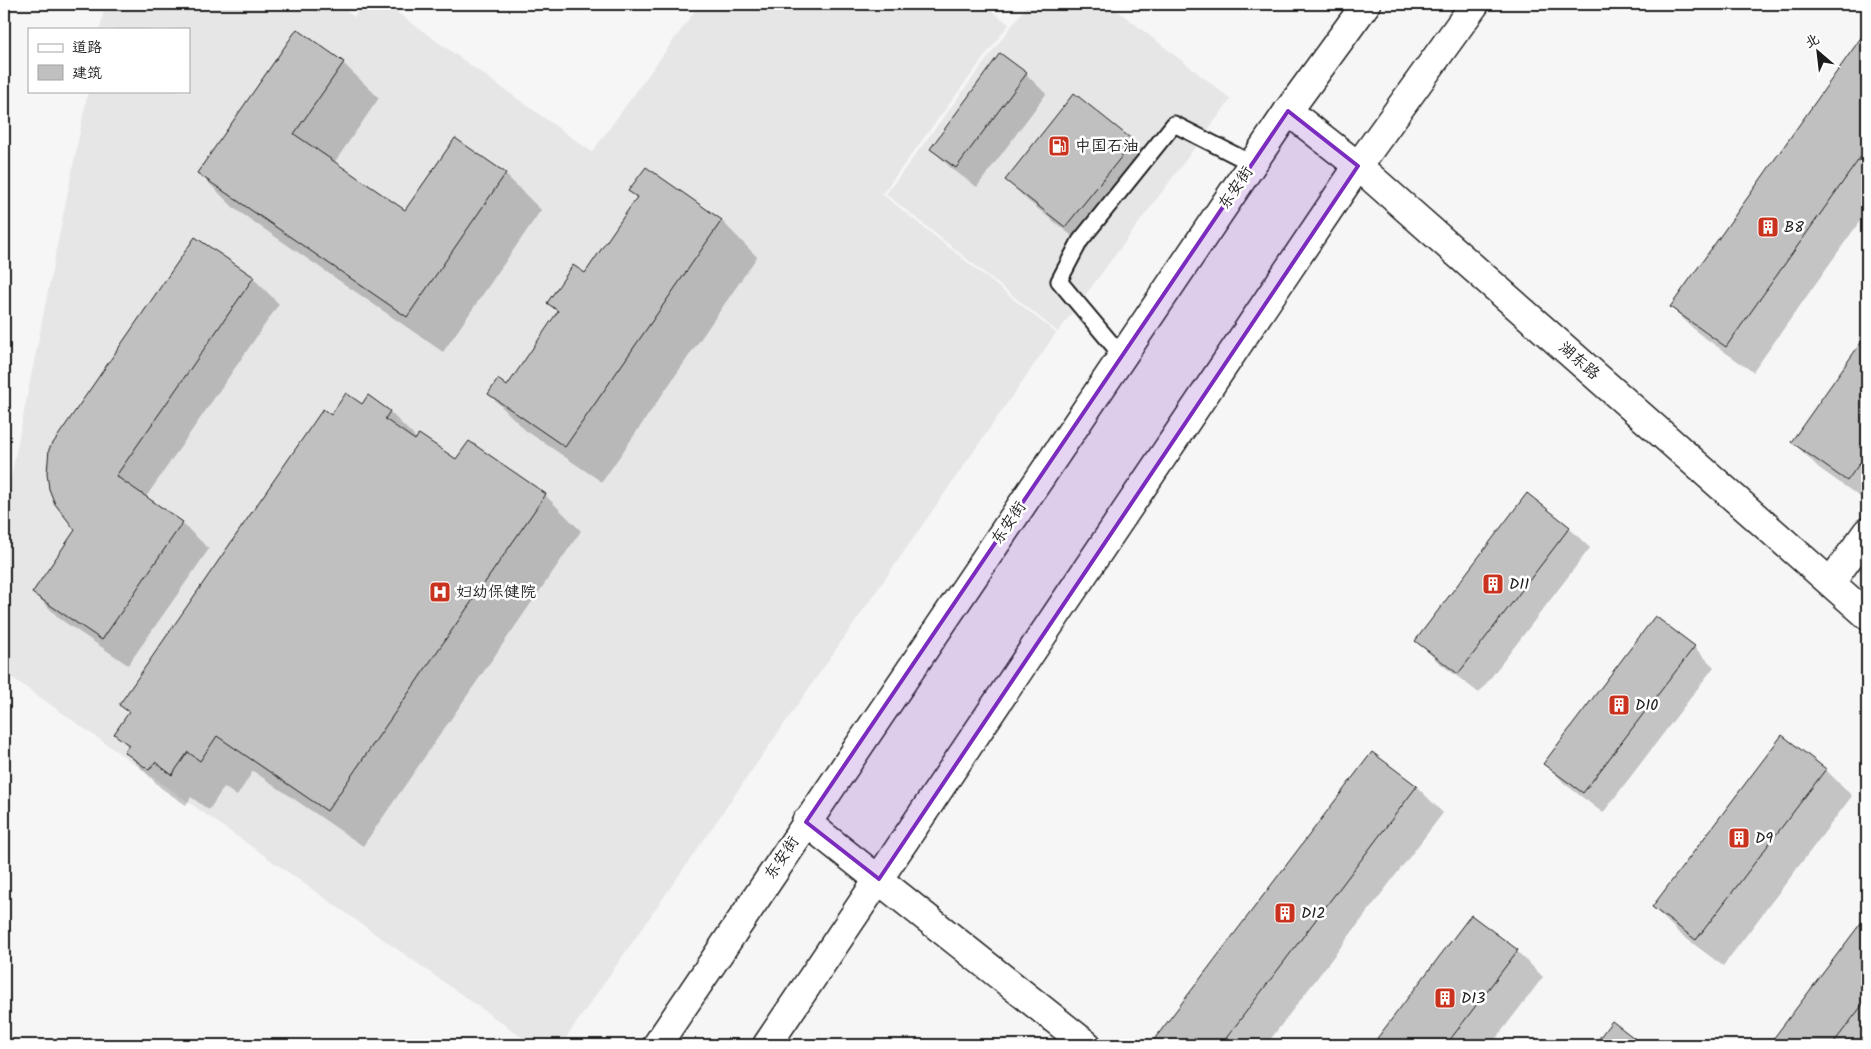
<svg xmlns="http://www.w3.org/2000/svg" width="1871" height="1049" font-family="Kalam,'LXGW WenKai TC',sans-serif">
<style>
.built{fill:#e6e6e6}
.shadow{fill:#0003}
.building{fill:#c0c0c0;stroke:#1c1c1c}
.lines{fill:none;stroke-linecap:round;stroke-linejoin:round}
.lane-casing{stroke:#1c1c1c;stroke-width:19}
.street-casing{stroke:#1c1c1c;stroke-width:31}
.secondary-casing{stroke:#1c1c1c;stroke-width:31}
.primary-casing{stroke:#1c1c1c;stroke-width:31}
.lane{stroke:#fff;stroke-width:15}
.street{stroke:#fff;stroke-width:28}
.secondary{stroke:#fff;stroke-width:28}
.primary{stroke:#fff;stroke-width:28}
.marked{fill:#7b2cbf;fill-opacity:0.2;stroke:#7b2cbf;stroke-width:4;stroke-linejoin:round}
.labels{text-anchor:middle;dominant-baseline:central;stroke-width:5;stroke-linejoin:round;paint-order:stroke}
.poi-label{font-size:16px;fill:#1c1c1c;stroke:#fff;text-anchor:start}
.street-label{font-size:16px;fill:#1c1c1c;stroke:#fff}
</style>
<rect width="100%" height="100%" fill="#f6f6f6"/>
<filter id="ink" filterUnits="userSpaceOnUse"><feTurbulence type="fractalNoise" baseFrequency=".02" numOctaves="2"/><feDisplacementMap in="SourceGraphic" scale="10" xChannelSelector="R" yChannelSelector="G"/><feConvolveMatrix kernelMatrix="1 2 1 2 8 2 1 2 1" color-interpolation-filters="sRGB"/></filter>
<g filter="url(#ink)">
<!-- built -->
<path class="built" d="M105 4H337L354 17 363 4H385L592 152 700 4H982L1009 24 882 194 1056 333 561 1045H533L4 672V512L88 91H189V29H100Z
M1028 4H1109L1231 99 1058 332 886 194Z"/>
<!-- shadow -->
<path class="shadow" d="M1865 33 1867 35V211L1753 372 1698 333 1671 307Z
M343 63 379 98 334 163 405 212 505 174 541 210 443 352 235 209 199 173Z
M1026 74 1046 94 977 187 952 169 931 148Z
M1074 95 1134 142 1154 162 1086 247 1027 200 1007 179Z
M646 169 722 221 757 257 602 482 525 430 489 394 507 387 559 313 548 302 585 275 637 199 630 191Z
M253 278 279 304 146 497 182 523 209 549 128 665 60 619 34 593Z
M1867 336V502L1819 468 1793 442Z
M368 397 390 412 417 439 456 461 545 495 581 531 363 846 253 771 237 796 224 787 209 810 191 797 186 805 161 788 125 752 129 747 116 734 130 714 121 705 331 417 362 405Z
M1569 528 1590 548 1479 693 1437 661 1417 641Z
M1694 647 1714 667 1603 813 1565 784 1545 763Z
M1373 754 1417 787 1443 813 1266 1045H1159L1155 1041Z
M1825 769 1852 796 1723 966 1679 933 1653 907Z
M1471 917 1517 951 1543 977 1491 1045H1373Z
M1867 917V1045H1781L1775 1039Z"/>
<!-- building -->
<path class="building" d="M297 29 344 62 294 134 405 210 455 138 506 173 407 317 197 173Z
M1865 32 1867 33V148L1726 347 1670 307Z
M1000 53 1027 73 956 168 930 149Z
M1074 93 1134 141 1065 227 1005 180Z
M646 167 722 220 565 447 488 394 498 379 507 386 558 311 547 303 573 265 585 273 637 197 628 191Z
M195 237 254 277 116 476 183 522 102 640 32 593 75 530 55 504 49 489 47 473 49 449Z
M1867 334V453L1847 481 1791 442Z
M346 393 362 404 368 395 390 411 385 419 415 440 419 434 456 459 469 441 546 494 327 811 217 736 200 761 188 752 172 775 155 762 149 770 124 752 129 745 114 734 129 712 119 705 323 409 331 415Z
M1527 493 1570 527 1458 674 1415 641Z
M1655 616 1695 646 1583 793 1543 764Z
M1782 735 1826 769 1696 940 1652 907Z
M1372 752 1417 786 1221 1045H1158L1153 1041Z
M1471 915 1518 950 1446 1045H1372Z
M1867 915V999L1832 1045H1782L1773 1039Z
M1612 1021 1643 1045H1594Z"/>
<g class="lines">
<!-- lane casing -->
<g class="lane-casing">
<path id="lane" d="M1122 356 1059 281 1080 241 1174 124 1253 164"/>
</g>
<!-- street casing -->
<g class="street-casing">
<path id="street" d="M1831 582 1867 532
M806 822 1087 1045"/>
</g>
<!-- secondary casing -->
<g class="secondary-casing">
<path id="secondary" d="M1288 111 1358 166 1867 615"/>
</g>
<!-- primary casing -->
<g class="primary-casing">
<path id="primary" d="M657 1045 1288 111 1366 4
M767 1045 1358 166 1475 4"/>
</g>
<!-- lane -->
<use href="#lane" class="lane"/>
<!-- street -->
<use href="#street" class="street"/>
<!-- secondary -->
<use href="#secondary" class="secondary"/>
<!-- primary -->
<use href="#primary" class="primary"/>
</g>
</g>
<!-- marked area -->
<path class="marked" d="M1288 111 1358 166 879 879 806 822Z"/>
<!-- icons -->
<defs>
<g id="fuel-square" transform="scale(1.125)"><rect x="-9" y="-9" width="18" height="18" rx="4" fill="#c8321e" stroke="#fff"/><path d="M-5.5-6h7V0h2V4h1.3V-2.5L3-4.5l.8-.8L6-3V5H2.5V1h-1V6h-7ZM-4.2-4.7v3.2H.2V-4.7Z" fill="#fff"/></g>
<g id="building-square" transform="scale(1.125)"><rect x="-9" y="-9" width="18" height="18" rx="4" fill="#c8321e" stroke="#fff"/><path d="M-4-6H4V6H1V3H-1V6H-4ZM-2.5-4.3h1.7v1.8h-1.7ZM.8-4.3h1.7v1.8H.8ZM-2.5-1h1.7V.8h-1.7ZM.8-1h1.7V.8H.8Z" fill="#fff"/></g>
<g id="hospital-square" transform="scale(1.125)"><rect x="-9" y="-9" width="18" height="18" rx="4" fill="#c8321e" stroke="#fff"/><path d="M-5-5h3v3.5h4V-5h3V5h-3V1.5h-4V5h-3Z" fill="#fff"/></g>
</defs>
<g fill-rule="evenodd">
<use href="#fuel-square" x="1059" y="146"/>
<use href="#building-square" x="1768" y="227"/>
<use href="#building-square" x="1493" y="584"/>
<use href="#hospital-square" x="440" y="592"/>
<use href="#building-square" x="1619" y="705"/>
<use href="#building-square" x="1739" y="838"/>
<use href="#building-square" x="1285" y="913"/>
<use href="#building-square" x="1445" y="998"/>
</g>
<g class="labels">
<!-- poi labels -->
<g class="poi-label">
<text x="1075" y="146">中国石油</text>
<text x="1784" y="227">B8</text>
<text x="1509" y="584">D11</text>
<text x="456" y="592">妇幼保健院</text>
<text x="1635" y="705">D10</text>
<text x="1755" y="838">D9</text>
<text x="1301" y="913">D12</text>
<text x="1461" y="998">D13</text>
</g>
<!-- street labels -->
<g class="street-label">
<text transform="translate(1236 188) rotate(-56)">东安街</text>
<text transform="translate(1579 361) rotate(41)">湖东路</text>
<text transform="translate(1009 523) rotate(-56)">东安街</text>
<text transform="translate(782 858) rotate(-56)">东安街</text>
</g>
</g>
<!-- margin -->
<rect width="1871" height="1049" fill="none" stroke="#fff" stroke-width="20"/>
<rect x="10" y="10" width="1851" height="1029" fill="none" stroke="#1c1c1c" stroke-width="2" filter="url(#ink)"/>
<!-- legend -->
<rect x="28" y="28" width="162" height="65" fill="#ffffff" stroke="#a4a4a4"/>
<rect x="38" y="44" width="25" height="8" fill="#ffffff" stroke="#a4a4a4"/>
<text x="72" y="52" font-size="15" fill="#1c1c1c">道路</text>
<rect x="38" y="65" width="25" height="15" fill="#c0c0c0" stroke="#a4a4a4"/>
<text x="72" y="78" font-size="15" fill="#1c1c1c">建筑</text>
<!-- north arrow -->
<g transform="translate(1818 52) rotate(332)" stroke="#ffffff" stroke-width="4" paint-order="stroke">
<path d="M0-4L9 19L0 12L-9 19Z" fill="#1c1c1c"/>
<text y="-8" font-size="14" font-weight="bold" text-anchor="middle" fill="#1c1c1c">北</text>
</g>
</svg>
